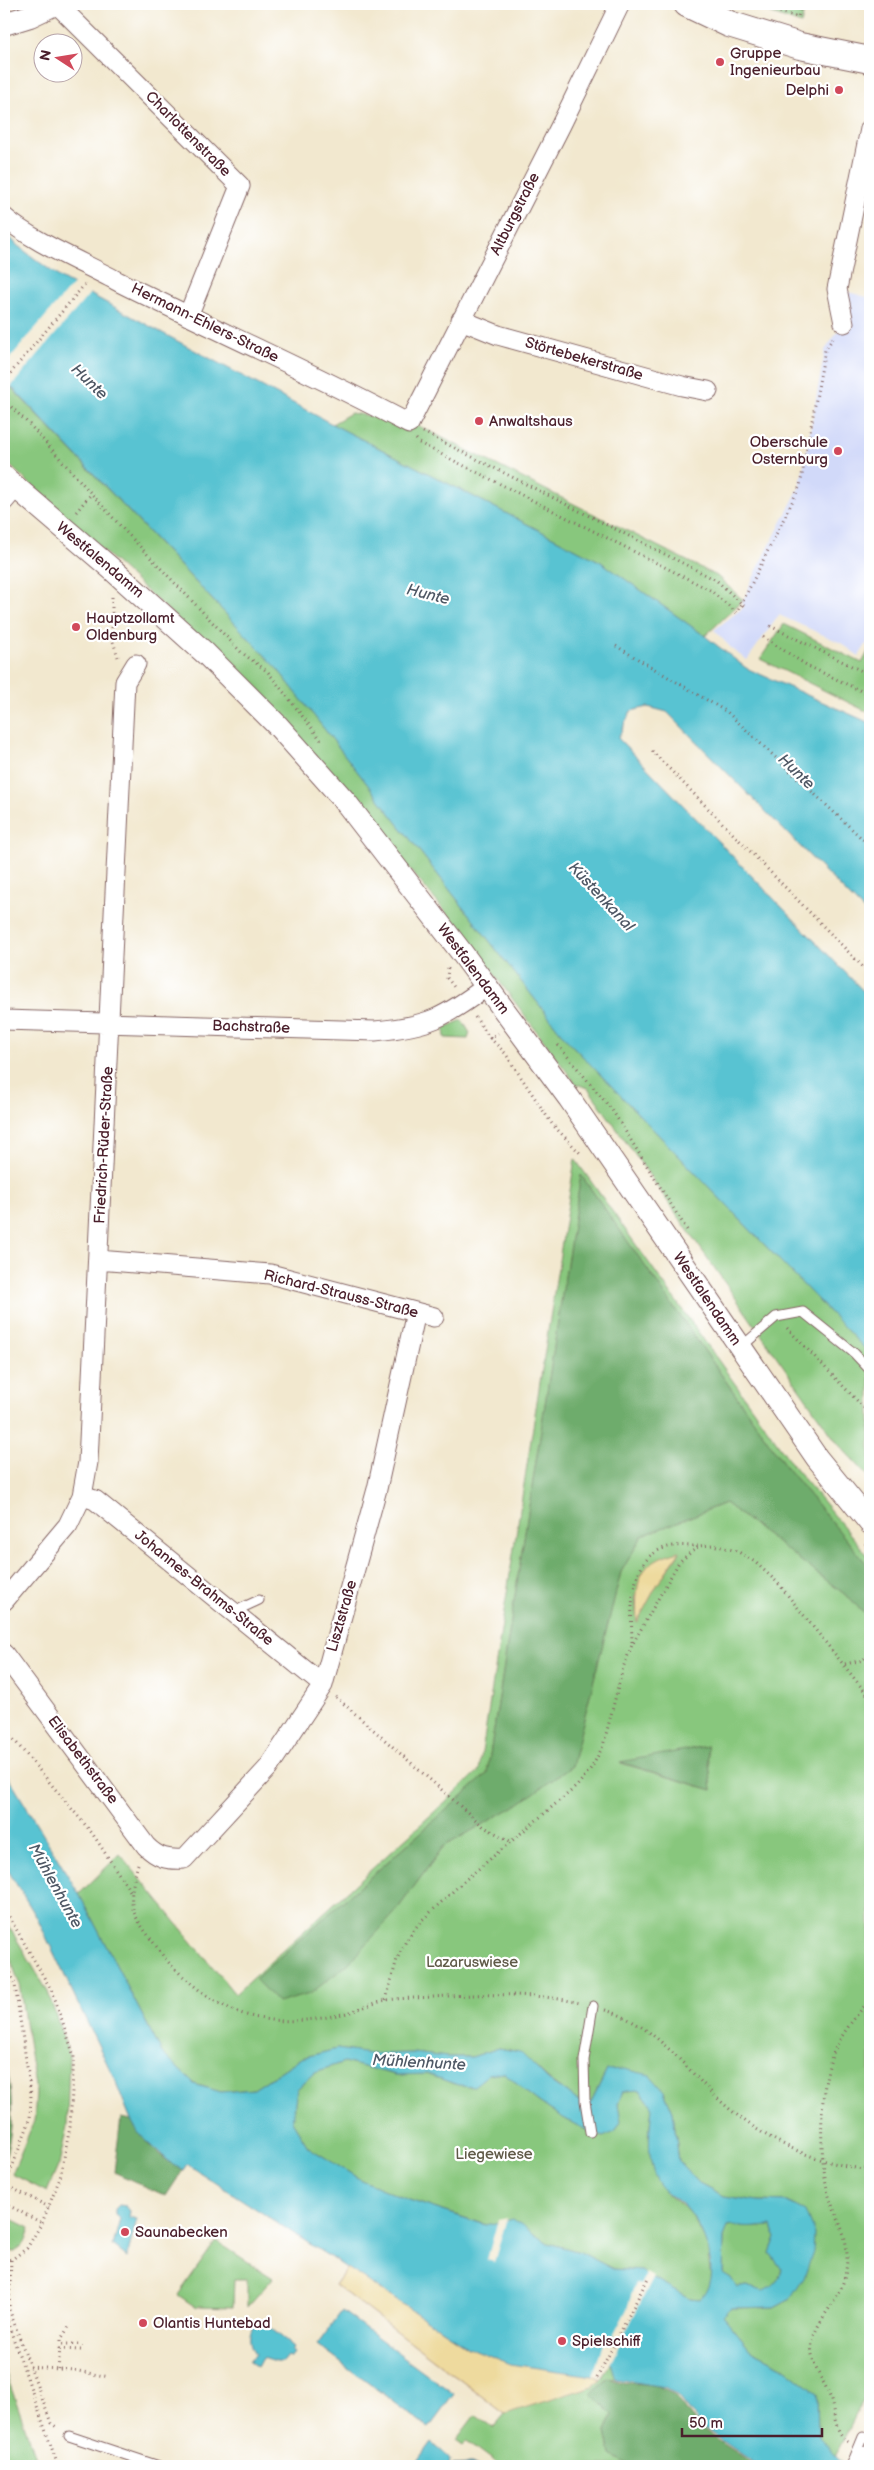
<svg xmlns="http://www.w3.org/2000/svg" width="874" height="2470" font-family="'Balsamiq Sans',sans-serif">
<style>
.built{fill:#d1d9f9}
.green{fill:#88c77d;stroke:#697354;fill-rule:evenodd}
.forest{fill:#6eac6c;stroke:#5c664c}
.sand{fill:#eeda9e;stroke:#9c7c64}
.water{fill:#58c3d2;stroke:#51717e;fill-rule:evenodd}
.pier{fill:#f2e8cf}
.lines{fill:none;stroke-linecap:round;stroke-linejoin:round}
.service-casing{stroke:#856564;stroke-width:11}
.minor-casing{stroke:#856564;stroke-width:21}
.tertiary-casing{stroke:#856564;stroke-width:24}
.secondary-casing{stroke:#856564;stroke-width:28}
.motorway-casing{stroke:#856564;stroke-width:29}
.path{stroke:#856564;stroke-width:3;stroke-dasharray:1 4;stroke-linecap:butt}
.service{stroke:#fff;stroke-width:9}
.minor{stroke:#fff;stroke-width:19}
.tertiary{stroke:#fff;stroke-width:22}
.secondary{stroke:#fff;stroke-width:26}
.motorway{stroke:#fff;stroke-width:28}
.poi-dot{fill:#d1495b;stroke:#fff;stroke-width:2}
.labels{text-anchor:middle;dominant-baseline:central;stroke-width:4.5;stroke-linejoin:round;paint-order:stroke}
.poi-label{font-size:15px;fill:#4a1f2b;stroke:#fff;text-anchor:start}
.street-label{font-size:15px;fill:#4a1f2b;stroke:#fff}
.park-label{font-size:15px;fill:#605a48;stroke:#fff}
.water-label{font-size:16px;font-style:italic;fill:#4f5865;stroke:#fff}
</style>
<rect width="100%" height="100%" fill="#fff"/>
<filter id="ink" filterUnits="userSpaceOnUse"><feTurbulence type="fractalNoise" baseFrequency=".02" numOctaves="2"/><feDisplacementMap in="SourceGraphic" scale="10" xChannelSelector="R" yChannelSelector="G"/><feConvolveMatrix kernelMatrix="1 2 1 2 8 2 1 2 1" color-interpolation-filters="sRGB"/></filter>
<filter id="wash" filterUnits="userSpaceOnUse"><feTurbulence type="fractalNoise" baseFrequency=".0096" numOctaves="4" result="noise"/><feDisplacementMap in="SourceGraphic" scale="20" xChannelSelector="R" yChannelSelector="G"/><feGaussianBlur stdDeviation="1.12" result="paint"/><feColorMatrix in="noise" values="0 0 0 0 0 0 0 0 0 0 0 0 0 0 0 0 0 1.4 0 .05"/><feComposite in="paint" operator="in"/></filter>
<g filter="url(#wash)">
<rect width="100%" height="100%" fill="#f2e8cf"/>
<!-- built -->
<path class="built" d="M837 289 870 298V644L867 643 859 656 841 643 779 615 747 660 734 651 714 630 744 607 742 604 750 584 800 486 825 350 844 323Z"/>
<!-- green -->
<path class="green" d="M743 4H806L801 24Z
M4 380 276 667 566 1039 870 1354V1478L838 1444 588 1088 576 1084 464 934 272 706 4 460Z
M351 413 411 422 717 576 743 600 705 636 601 562 332 424Z
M784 624 862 663 870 648V713L760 659Z
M462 1020 470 1033 468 1039 445 1038 444 1028Z
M575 1159 795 1468 870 1558V1568L789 1471 581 1175 487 1774 255 1979 393 1915 443 1847 519 1803 572 1766 621 1572 642 1536 725 1503 851 1599 870 1621V2387L835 2456 818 2437 817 2393 782 2366 752 2351 723 2316 731 2308 774 2307 791 2298 787 2202 758 2201 724 2196 699 2183 679 2162 673 2112 664 2091 607 2070 591 2102 577 2100 548 2079 519 2052 499 2048 472 2057H447L413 2053 369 2054 337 2049 301 2058 254 2089 221 2092 194 2084 162 2053 79 1894 120 1854 235 1994 479 1771ZM680 1552 657 1585 637 1621 635 1597ZM707 1746 712 1790 621 1763Z
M4 1918 48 1992 69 2055 67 2126 59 2164 47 2192 12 2174 34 2121 36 2093 19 1983 4 1941Z
M344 2062 396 2075 427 2074 458 2085 473 2086 489 2074 504 2072C533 2101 565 2122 603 2137L620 2122 618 2104 623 2091 640 2090 652 2106 649 2138 666 2193 690 2212 707 2243 711 2279 706 2293 700 2299 689 2298 641 2271 613 2269 580 2252 548 2243 513 2220 487 2225 406 2199 361 2180 308 2147 292 2121 297 2089 315 2072Z
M4 2215 30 2228 25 2243 15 2252 4 2251Z
M734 2225C746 2230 760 2226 772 2226L776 2237 770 2253 781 2268C778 2281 775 2286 763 2292L746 2286 736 2288 731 2278 723 2274 724 2237 728 2226Z
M216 2241 273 2278 247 2307V2279H234L233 2307 199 2306 197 2308 178 2295Z
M611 2361 616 2379 609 2378 613 2415 606 2431 611 2455 630 2466H501L467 2441 463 2445 456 2440 475 2415 493 2428 505 2414 510 2411 593 2386 601 2380Z
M4 2368 39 2466H4Z"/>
<!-- forest -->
<path class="forest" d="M581 1175 789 1471 870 1568V1621L851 1599 725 1503 642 1536 621 1572 572 1766 520 1803 443 1847 393 1915 347 1965 310 1994 278 2003 255 1979 487 1774Z
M707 1746 712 1790 620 1762Z
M4 2053C12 2089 16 2125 4 2161Z
M121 2118 131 2120C143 2140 162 2160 183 2170L166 2196 114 2172Z
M609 2378C628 2387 648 2380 665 2389 682 2398 688 2417 702 2429 719 2442 739 2453 756 2466H630L611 2455 606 2431 613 2415 591 2393Z"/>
<!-- sand -->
<path class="sand" d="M680 1551 657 1585 637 1622C635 1581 637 1561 680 1551Z
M347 2268 468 2347 593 2376 601 2380 593 2386 505 2414 335 2285Z"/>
<!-- water -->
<path class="water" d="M4 231 18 246 62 279 332 424 601 562 705 636 746 668 870 723V917L667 712 648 707 631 711 618 738 870 998V1354L566 1039 276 667 4 379Z
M4 1770 79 1894 162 2053 194 2084 221 2092 254 2089 301 2058 337 2049 369 2054 413 2053 447 2057H472L499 2048 520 2052 548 2080 577 2100 591 2102 607 2070 624 2069 650 2075 664 2091 673 2112 679 2162 699 2183 724 2196 758 2201 787 2202 805 2211 814 2234 813 2252 804 2278 791 2298 774 2307 731 2308 723 2316 752 2351 782 2366 817 2393 818 2437 846 2466H759L702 2427 679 2397 665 2387 616 2379 611 2362 593 2376 511 2364 468 2347 187 2164 183 2170 173 2165 139 2134 131 2120 115 2080 36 1916 4 1864ZM344 2062 396 2075 427 2074 458 2085 474 2086 489 2074 504 2072C533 2101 565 2122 603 2137L615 2132 621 2122 618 2104 623 2091 640 2090 652 2106C650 2127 647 2150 653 2171 660 2195 680 2197 691 2214 706 2235 722 2277 700 2299L689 2298 641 2271 613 2269 580 2252 548 2243 513 2219 486 2225 406 2199 361 2180 308 2147 292 2121 297 2089 315 2072ZM734 2225C746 2230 760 2226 772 2226L776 2237 770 2253 781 2268C778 2281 775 2286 763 2291L746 2286 737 2288 731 2278 723 2273 724 2237 728 2226Z
M119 2205 126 2206 130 2211 129 2217 137 2219 127 2257 113 2246 120 2219 115 2215V2209Z
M342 2311 454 2394 429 2428 317 2345Z
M255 2322 260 2325 263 2322 294 2347 291 2350 294 2353 290 2358 287 2356 282 2362H275L262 2358 257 2367 249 2361 255 2354C248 2342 248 2334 255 2322Z
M432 2443 451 2459 450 2465 471 2464 478 2466H423L418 2462Z"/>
<!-- pier -->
<path class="pier" d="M74 283 91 292 9 389 4 383V365Z
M507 2218 494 2262 487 2260 498 2220Z
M647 2272 654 2276 608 2367 595 2377 593 2376 603 2342 609 2344 627 2309 635 2283 640 2285Z"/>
</g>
<g filter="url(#ink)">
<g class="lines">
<!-- service casing -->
<g class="service-casing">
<path id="service" d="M741 1347 776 1317 803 1312 854 1353 870 1370
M233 1612 259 1600
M590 2132 585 2101 584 2060 593 2006
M69 2436 159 2466
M851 2466 863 2437"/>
</g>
<!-- minor casing -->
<g class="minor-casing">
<path id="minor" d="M57 4 240 186 188 316
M4 217C31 241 86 264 119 282 215 330 314 373 409 424L561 125 620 4
M461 320 498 335 682 386 708 391
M844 323 837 289 870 129
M4 501 15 488
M4 1020 375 1031C429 1026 444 1018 487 986
M98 1260 270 1274 434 1317
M82 1496 95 1500 323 1685
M4 1601 68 1525 82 1496 88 1462 125 682 136 664
M4 1654 146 1846C158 1858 167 1860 184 1859L268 1768 323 1685 377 1489 416 1312"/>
</g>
<!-- tertiary casing -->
<g class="tertiary-casing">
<path id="tertiary" d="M4 24 30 16 55 4
M4 477 114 571 206 654 278 726 344 800 462 953 569 1098 817 1458 870 1523"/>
</g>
<!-- secondary casing -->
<g class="secondary-casing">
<path id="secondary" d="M687 4 729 24 800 46 870 60"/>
</g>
<!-- motorway casing -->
<g class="motorway-casing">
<path id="motorway" d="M865 2466 870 2459"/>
</g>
<!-- path -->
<path class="path" d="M751 4 798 17 801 4
M4 381 85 284
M4 400 29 424 124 530 241 652 268 672 321 740
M423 432 716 580 744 606
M416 439 419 443 710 590 737 613 800 486 825 350 833 338
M76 512 92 493
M112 597V638L118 657
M770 626 870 675
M763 637 808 666 870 695
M616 646 727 712 870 846
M652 751 870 974
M448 968 447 978 454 987
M475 1017 490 1038 498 1033
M490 1038 505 1053 552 1124 582 1155
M558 1045 612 1110 687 1230
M787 1328 870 1414
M865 1543 870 1548
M632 1642C631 1608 628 1551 674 1546 682 1545 690 1546 698 1546
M845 1664 863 1660 870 1653
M336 1697 484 1827 510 1841
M4 1728 92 1833 130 1891
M138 1864C125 1910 132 1913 159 1950 166 1961 175 1969 185 1978 235 2024 282 2028 347 2013 360 2009 373 2003 387 2000 401 1998 417 1998 432 1997 481 1994 532 1992 580 2003
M4 1908 53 1993 74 2056 70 2127 60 2178 42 2223 27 2248 11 2260
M4 1954 15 1985 31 2094 30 2120 11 2170 4 2182
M386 2000 397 1959 406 1941 420 1922 464 1881 577 1786 592 1767 603 1746 623 1668 632 1645 679 1562 699 1546 713 1545 737 1551 755 1562 778 1583 870 1698
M605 2010C651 2023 680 2061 712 2093 757 2137 808 2162 870 2170
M4 2184 49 2207
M4 2203 42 2223
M4 2258 11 2260
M11 2260 9 2309 51 2423 58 2428
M4 2312 58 2466
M30 2367 73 2370 109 2377
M58 2369 60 2349 81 2350V2344H61V2339L70 2325
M597 2378 649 2276
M848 2442C834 2431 835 2414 830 2397 826 2384 816 2373 813 2359 806 2335 827 2314 838 2294 844 2284 847 2269 847 2257 847 2229 833 2214 827 2189 819 2149 818 2079 838 2043 847 2027 858 2013 870 2000"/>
<!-- service -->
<use href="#service" class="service"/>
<!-- minor -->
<use href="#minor" class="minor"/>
<!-- tertiary -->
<use href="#tertiary" class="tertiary"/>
<!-- secondary -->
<use href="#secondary" class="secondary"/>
<!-- motorway -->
<use href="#motorway" class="motorway"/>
</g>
</g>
<!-- markers -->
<g class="poi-dot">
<circle cx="720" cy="62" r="5"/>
<circle cx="839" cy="90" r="5"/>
<circle cx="479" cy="421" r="5"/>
<circle cx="838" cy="451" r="5"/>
<circle cx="76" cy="627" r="5"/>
<circle cx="125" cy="2232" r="5"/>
<circle cx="143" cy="2323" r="5"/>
<circle cx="562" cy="2341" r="5"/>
</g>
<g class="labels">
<!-- poi labels -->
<g class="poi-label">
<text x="730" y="53">Gruppe<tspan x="730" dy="17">Ingenieurbau</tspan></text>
<text x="829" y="90" text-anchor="end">Delphi</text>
<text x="489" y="421">Anwaltshaus</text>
<text x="828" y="442" text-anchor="end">Oberschule<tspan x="828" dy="17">Osternburg</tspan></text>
<text x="86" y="618">Hauptzollamt<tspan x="86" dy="17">Oldenburg</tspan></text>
<text x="135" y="2232">Saunabecken</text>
<text x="153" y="2323">Olantis Huntebad</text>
<text x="572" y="2341">Spielschiff</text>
</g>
<!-- street labels -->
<g class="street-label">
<text transform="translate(188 134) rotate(45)">Charlottenstraße</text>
<text transform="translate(515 214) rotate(-63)">Altburgstraße</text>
<text transform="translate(205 323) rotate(26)">Hermann-Ehlers-Straße</text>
<text transform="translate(584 359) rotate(16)">Störtebekerstraße</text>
<text transform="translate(100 560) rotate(40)">Westfalendamm</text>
<text transform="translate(473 969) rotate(53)">Westfalendamm</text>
<text transform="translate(251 1027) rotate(2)">Bachstraße</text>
<text transform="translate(104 1145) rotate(-87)">Friedrich-Rüder-Straße</text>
<text transform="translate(341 1294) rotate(14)">Richard-Strauss-Straße</text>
<text transform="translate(707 1299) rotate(56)">Westfalendamm</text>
<text transform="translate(204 1588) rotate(39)">Johannes-Brahms-Straße</text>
<text transform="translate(342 1616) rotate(-74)">Lisztstraße</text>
<text transform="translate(83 1760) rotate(53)">Elisabethstraße</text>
</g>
<!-- park labels -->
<g class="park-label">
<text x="472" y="1962">Lazaruswiese</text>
<text x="494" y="2154">Liegewiese</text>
</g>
<!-- water labels -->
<g class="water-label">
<text transform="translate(89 382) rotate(44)">Hunte</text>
<text transform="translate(428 595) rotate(14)">Hunte</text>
<text transform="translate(796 772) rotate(44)">Hunte</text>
<text transform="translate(601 897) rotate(47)">Küstenkanal</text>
<text transform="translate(55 1886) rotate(61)">Mühlenhunte</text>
<text transform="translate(419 2063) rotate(3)">Mühlenhunte</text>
</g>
</g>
<!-- margin -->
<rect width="874" height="2470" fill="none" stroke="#fff" stroke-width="20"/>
<!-- north arrow -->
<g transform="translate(58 58) rotate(282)"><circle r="24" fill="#ffffff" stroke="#b7a5aa"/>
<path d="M0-4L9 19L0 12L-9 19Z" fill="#d1495b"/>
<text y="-8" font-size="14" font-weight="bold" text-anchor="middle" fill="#4a1f2b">N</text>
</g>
<!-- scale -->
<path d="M682 2428v8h140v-8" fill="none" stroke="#4a1f2b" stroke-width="2.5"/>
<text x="689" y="2428" font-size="15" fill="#4a1f2b" stroke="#ffffff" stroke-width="4" paint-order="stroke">50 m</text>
</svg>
